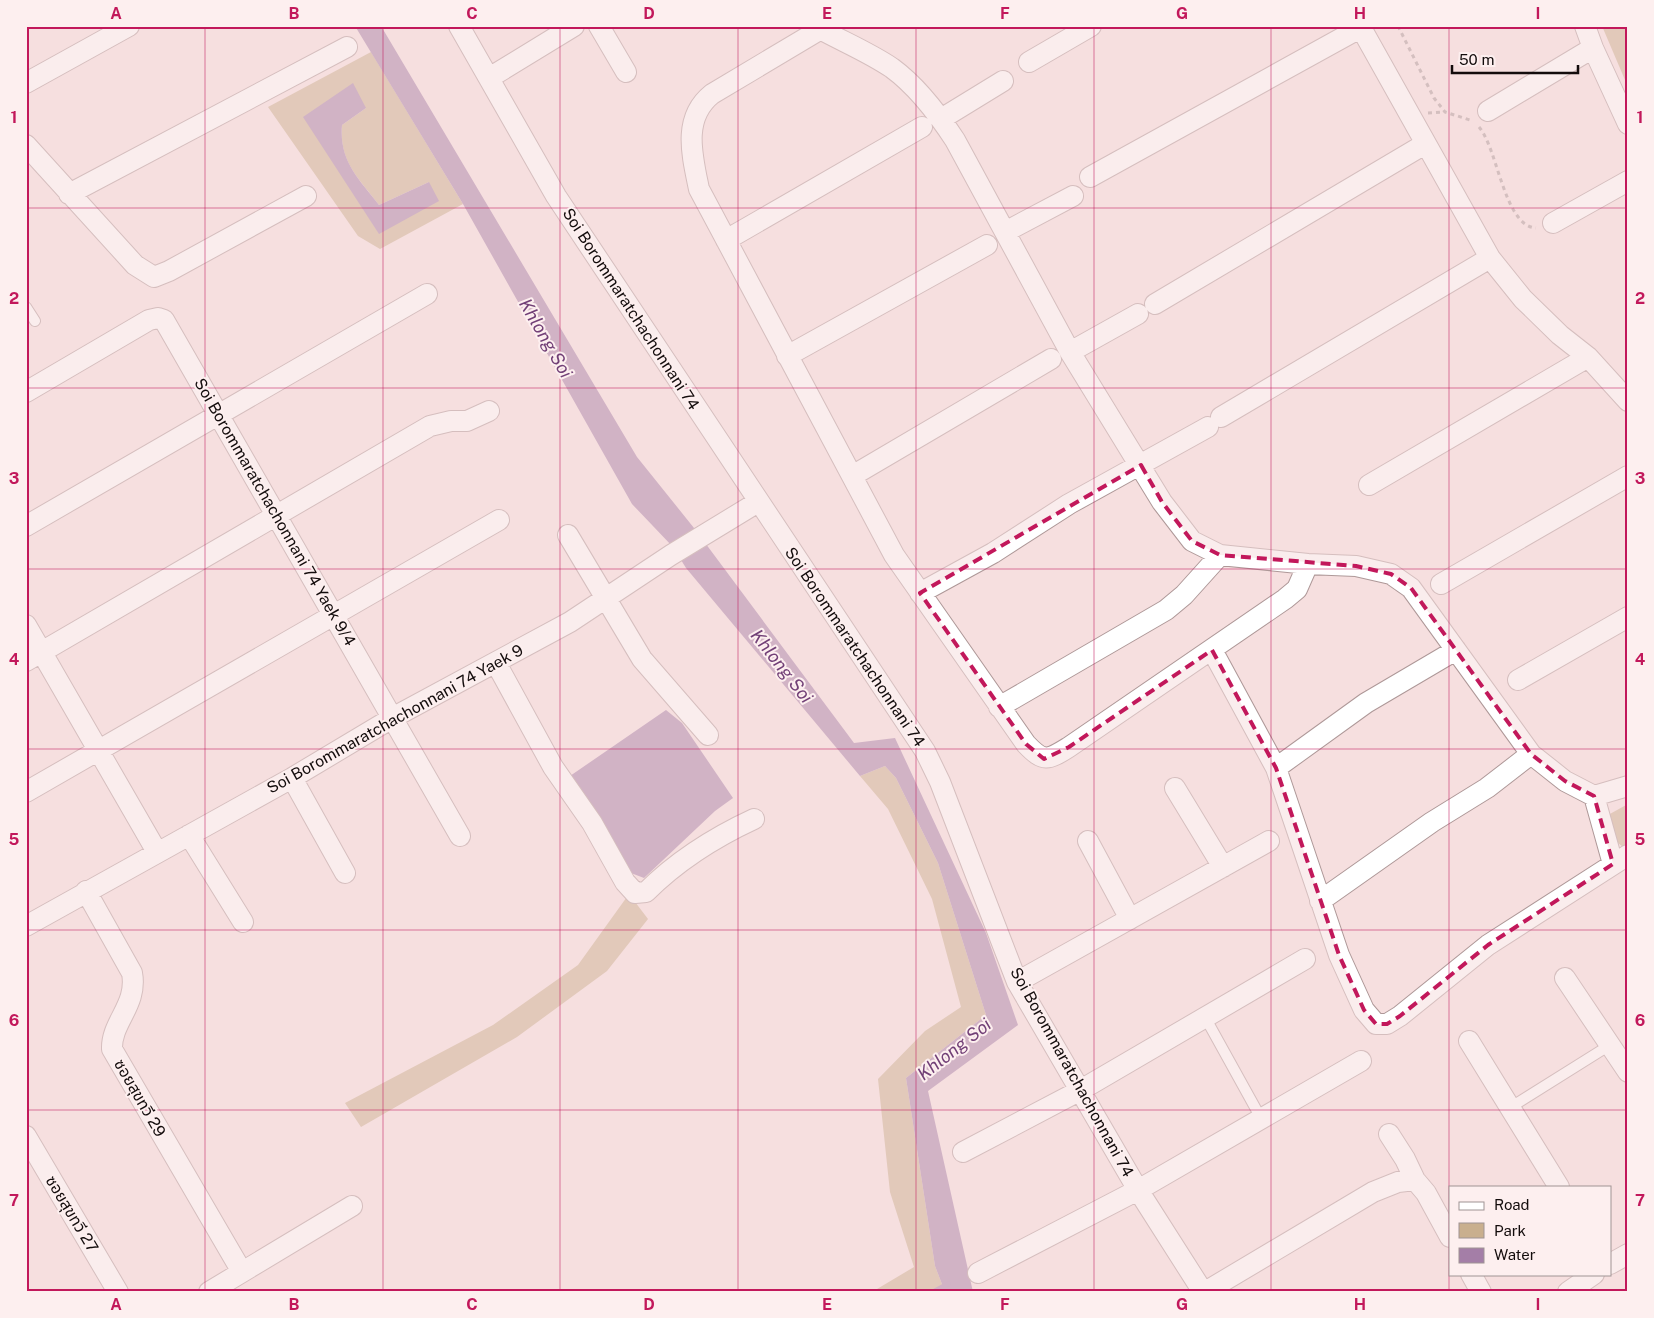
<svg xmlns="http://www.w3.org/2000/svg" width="1654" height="1318" font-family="'Public Sans','Noto Sans Thai',sans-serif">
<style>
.green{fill:#c9af8e;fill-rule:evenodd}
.water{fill:#a47ea7}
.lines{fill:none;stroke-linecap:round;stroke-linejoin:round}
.stream{stroke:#a47ea7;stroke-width:5}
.lane-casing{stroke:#ae9898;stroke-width:12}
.street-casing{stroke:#ae9898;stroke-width:22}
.path{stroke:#ab9999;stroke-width:3;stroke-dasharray:4 4;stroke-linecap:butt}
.lane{stroke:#fff;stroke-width:10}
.street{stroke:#fff;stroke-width:20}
.marked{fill:none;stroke:#c2185b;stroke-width:4;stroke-dasharray:10 6;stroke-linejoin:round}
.grid{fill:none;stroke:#c2185b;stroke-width:1;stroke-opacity:0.55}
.labels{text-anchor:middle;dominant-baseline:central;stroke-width:4;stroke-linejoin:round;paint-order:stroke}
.street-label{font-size:16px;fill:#130c0c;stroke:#fdefef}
.water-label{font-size:18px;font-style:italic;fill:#724077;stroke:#fdefef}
.neatline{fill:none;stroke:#c2185b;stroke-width:2}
.grid-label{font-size:16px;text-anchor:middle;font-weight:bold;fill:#c2185b}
</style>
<rect width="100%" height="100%" fill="#f6dfdf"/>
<!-- green -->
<path class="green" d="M1602 26H1628V87Z
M371 52 463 204 380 249 358 236 268 107ZM366 108 342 125C339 162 358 177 379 205L429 182 379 233 304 117Z
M885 766 896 778 938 863 986 1015 906 1078 935 1266 945 1292H872L914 1267 890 1192 878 1079 925 1031 961 1007 932 899 888 809 860 776Z
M1628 804V848L1626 849 1615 841 1608 815Z
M629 894 648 919 607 971 517 1037 361 1127 345 1103 493 1025 578 965Z"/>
<!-- water -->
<path class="water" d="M355 26H381L637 457 694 528 854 743 895 738 986 933 1018 1025 928 1091 973 1292H945L935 1266 906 1078 986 1015 938 863 896 778 885 766 860 776 686 568 673 547 632 504 463 204Z
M353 83 366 108 342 125C339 161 358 178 379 205L429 182 439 201 379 234 303 117Z
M666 710 682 723 733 798 715 811 644 878 631 873 570 776Z"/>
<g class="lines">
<!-- stream -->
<path class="stream" d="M933 1292 948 1284"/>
<!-- lane casing -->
<g class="lane-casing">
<path id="lane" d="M26 307 35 321
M1205 1017 1262 1120
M1511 1107 1610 1045"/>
</g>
<!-- street casing -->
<g class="street-casing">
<path id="street" d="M459 26 556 196 925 751 940 782 1017 982 1138 1190 1203 1292
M599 26 626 72
M819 26 820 29C844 42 870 53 892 68 918 87 938 114 955 140L1070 352 1162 502 1192 541 1220 555 1308 564 1356 566 1391 574 1411 588 1531 754 1565 781 1594 796 1628 786
M826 26 712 94C682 118 692 155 699 189L894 555 1026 744C1044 763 1048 760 1069 747L1285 599 1297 589 1308 564
M1360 26 1490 258 1523 299 1560 335 1588 357 1628 401
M1585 26 1593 48 1628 124
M1029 62 1091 26
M489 78 574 26
M26 83 129 26
M1488 111 1593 48
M941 119 1003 81
M26 145 135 265 154 277 169 271 306 196
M1090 177 1360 28
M69 194 347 47
M1553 223 1628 181
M1005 232 1073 196
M726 240 922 127
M1155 304 1425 144
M1070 352 1138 314
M787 356 987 245
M26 392 149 320 158 318 164 320 460 836
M1221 417 1490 258
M852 476 1051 359
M1369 485 1588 357
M26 526 427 294
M568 535 642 659 708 735
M1441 584 1628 476
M920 593 993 553 1069 504 1208 427
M26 625 157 852
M1212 650 1276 768 1339 955 1364 1010 1376 1024H1387L1400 1016 1488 945 1628 855
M26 661 430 426 451 421H467L489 411
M496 663 553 767 592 823 625 882 635 893 646 892C678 860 713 838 754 819
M1518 680 1628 617
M999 707 1166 610 1184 595 1220 555
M1276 768 1366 703 1456 650
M292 778 345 873
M1175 788 1223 867
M26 792 499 520
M1594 796 1613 864
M189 835 243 922
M1088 841 1130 919
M86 891 132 973C138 1005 111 1022 112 1049L242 1272
M1320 901 1432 822 1487 788 1531 754
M26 926 292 778 394 717 570 622 671 555 758 502
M1565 978 1628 1072
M1017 982 1269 841
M1469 1041 1559 1187
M1389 1134 1405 1159 1415 1180
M26 1136 118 1292
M963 1152 1079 1091 1305 959
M1610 1264 1628 1254
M978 1273 1138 1190 1361 1061
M1471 1274 1481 1292
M209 1292 352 1206
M1205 1292 1373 1192 1398 1182 1415 1180 1426 1193 1450 1237
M1568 1292 1594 1274"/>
</g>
<!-- path -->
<path class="path" d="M1398 26 1434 98 1445 112 1473 121
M1428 113 1444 112
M1479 127C1498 149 1504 226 1536 228"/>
<!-- lane -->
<use href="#lane" class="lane"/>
<!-- street -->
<use href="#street" class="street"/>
</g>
<!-- marked area -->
<path d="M0 0H1654V1318H0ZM1141 465 1162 502 1192 541 1220 555 1356 566 1391 574 1411 588 1531 754 1565 781 1594 796 1613 864 1488 945 1400 1016 1387 1024H1376L1364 1010 1339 955 1276 768 1212 650 1069 747 1044 759 1026 744 920 593Z" fill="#f6dfdf" fill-opacity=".55" fill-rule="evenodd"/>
<path class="marked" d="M1141 465 1162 502 1192 541 1220 555 1356 566 1391 574 1411 588 1531 754 1565 781 1594 796 1613 864 1488 945 1400 1016 1387 1024H1376L1364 1010 1339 955 1276 768 1212 650 1069 747 1044 759 1026 744 920 593Z"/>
<!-- grid -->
<path class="grid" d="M205 26V1292M383 26V1292M560 26V1292M738 26V1292M916 26V1292M1094 26V1292M1271 26V1292M1449 26V1292M26 208H1628M26 388H1628M26 569H1628M26 749H1628M26 930H1628M26 1110H1628"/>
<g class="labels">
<!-- street labels -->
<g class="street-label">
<text transform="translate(631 309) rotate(57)">Soi Borommaratchachonnani 74</text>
<text transform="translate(275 512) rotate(60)">Soi Borommaratchachonnani 74 Yaek 9/4</text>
<text transform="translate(855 647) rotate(56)">Soi Borommaratchachonnani 74</text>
<text transform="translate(395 719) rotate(-29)">Soi Borommaratchachonnani 74 Yaek 9</text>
<text transform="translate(1072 1072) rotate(61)">Soi Borommaratchachonnani 74</text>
<text transform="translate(140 1098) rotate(60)">ซอยสุขทวี 29</text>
<text transform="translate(72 1214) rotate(59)">ซอยสุขทวี 27</text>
</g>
<!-- water labels -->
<g class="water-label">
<text transform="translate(546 338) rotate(60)">Khlong Soi</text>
<text transform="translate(782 666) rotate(52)">Khlong Soi</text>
<text transform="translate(954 1049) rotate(-38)">Khlong Soi</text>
</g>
</g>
<!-- border -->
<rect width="1654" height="1318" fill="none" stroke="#fdefef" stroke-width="55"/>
<!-- legend -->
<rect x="1449" y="1186" width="162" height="90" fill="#fdefef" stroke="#9f9494"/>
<rect x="1459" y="1202" width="25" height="8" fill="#ffffff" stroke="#9f9494"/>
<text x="1494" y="1210" font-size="15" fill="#130c0c">Road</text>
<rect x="1459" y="1223" width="25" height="15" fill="#c9af8e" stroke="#9f9494"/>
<text x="1494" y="1236" font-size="15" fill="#130c0c">Park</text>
<rect x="1459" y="1248" width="25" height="15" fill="#a47ea7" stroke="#9f9494"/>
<text x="1494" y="1260" font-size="15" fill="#130c0c">Water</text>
<!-- scale -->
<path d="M1452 65v8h126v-8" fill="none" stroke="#130c0c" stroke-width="2.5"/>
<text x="1459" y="65" font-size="15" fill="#130c0c" stroke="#fdefef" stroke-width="4" paint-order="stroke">50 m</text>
<rect x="28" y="28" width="1598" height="1262" class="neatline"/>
<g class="grid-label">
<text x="116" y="19">A</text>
<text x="294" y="19">B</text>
<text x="472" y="19">C</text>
<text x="649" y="19">D</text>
<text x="827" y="19">E</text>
<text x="1005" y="19">F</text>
<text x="1182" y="19">G</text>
<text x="1360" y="19">H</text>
<text x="1538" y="19">I</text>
<text x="14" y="123">1</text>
<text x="1640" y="123">1</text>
<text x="14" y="304">2</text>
<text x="1640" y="304">2</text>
<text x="14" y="484">3</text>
<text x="1640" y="484">3</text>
<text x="14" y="665">4</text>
<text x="1640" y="665">4</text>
<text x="14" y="845">5</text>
<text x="1640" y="845">5</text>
<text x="14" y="1026">6</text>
<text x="1640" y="1026">6</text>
<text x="14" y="1206">7</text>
<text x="1640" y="1206">7</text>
<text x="116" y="1310">A</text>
<text x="294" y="1310">B</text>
<text x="472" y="1310">C</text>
<text x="649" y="1310">D</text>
<text x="827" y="1310">E</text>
<text x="1005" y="1310">F</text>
<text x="1182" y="1310">G</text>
<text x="1360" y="1310">H</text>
<text x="1538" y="1310">I</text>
</g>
</svg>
